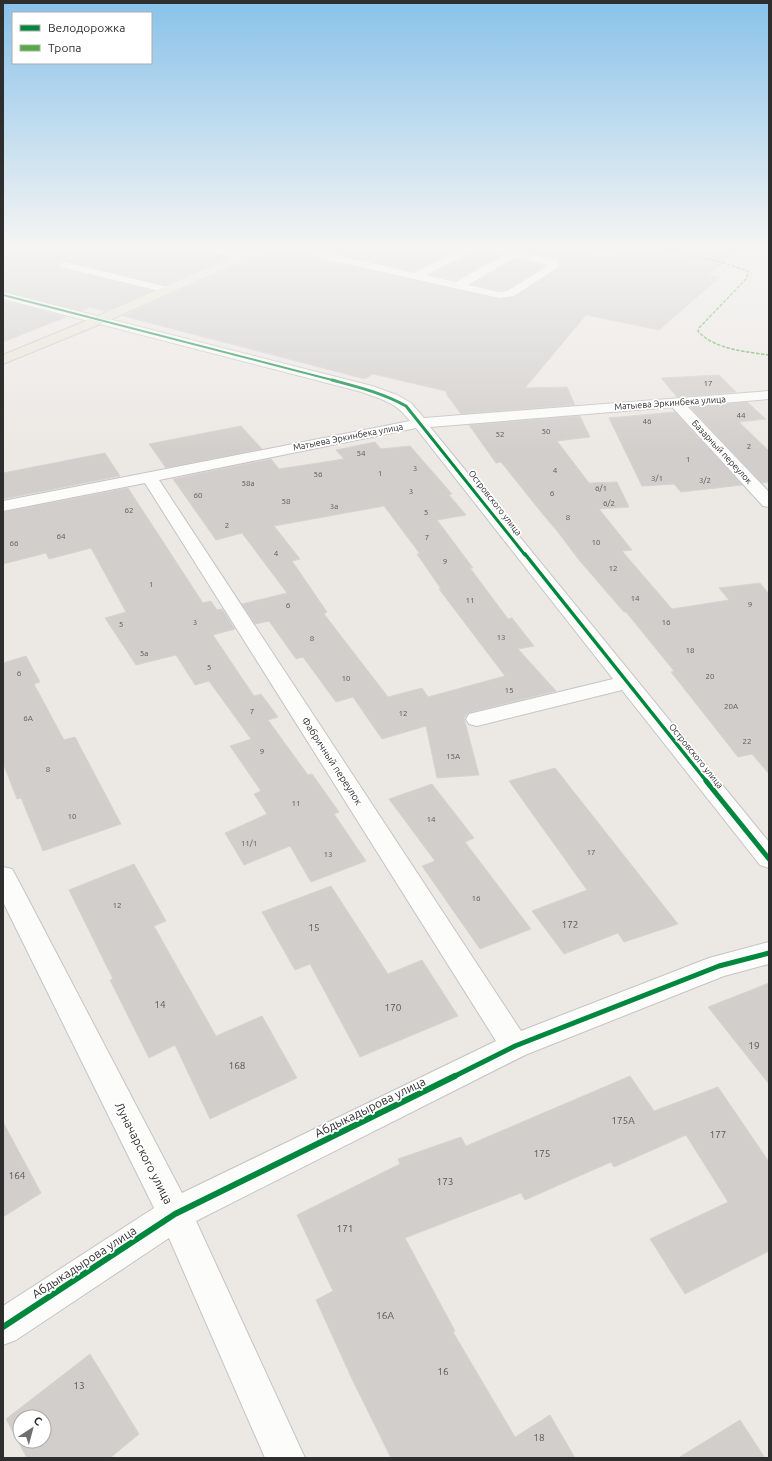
<svg xmlns="http://www.w3.org/2000/svg" width="772" height="1461" font-family="Ubuntu,sans-serif">
<style>
.building{fill:#d1cecb;stroke:#d7d4d0;fill-rule:evenodd}
.lines{fill:none;stroke-linecap:round;stroke-linejoin:round}
.minor-casing{stroke:#c5c4c5;stroke-width:2}
.major-casing{stroke:#c6c5c4;stroke-width:2}
.minor{fill:#fcfcfb;fill-rule:evenodd}
.major{fill:#e8e4d6;fill-rule:evenodd}
.quiet{stroke:#54ab44;stroke-width:1.5;stroke-dasharray:3.5 1.5;stroke-linecap:butt}
.cycleway-far4-casing{stroke:#fff;stroke-width:3.5}
.cycleway-far3-casing{stroke:#fff;stroke-width:5}
.cycleway-far2-casing{stroke:#fff;stroke-width:6}
.cycleway-far1-casing{stroke:#fff;stroke-width:8}
.cycleway-casing{stroke:#fff;stroke-width:9}
.cycleway-far4{stroke:#00873e;stroke-width:2}
.cycleway-far3{stroke:#00873e;stroke-width:3}
.cycleway-far2{stroke:#00873e;stroke-width:3.5}
.cycleway-far1{stroke:#00873e;stroke-width:5}
.cycleway{stroke:#00873e;stroke-width:6}
.labels{text-anchor:middle;dominant-baseline:central;stroke-width:3.5;stroke-linejoin:round;paint-order:stroke}
.number-label{font-size:8px;fill:#585857}
.far-street-label{font-size:9px;fill:#2e2e2e;stroke:#fff}
.street-label{font-size:10px;fill:#2e2e2e;stroke:#fff}
.near-number-label{font-size:10px;fill:#585857}
.near-street-label{font-size:12px;fill:#2e2e2e;stroke:#fff}
</style>
<rect width="100%" height="100%" fill="#ece8e4"/>
<!-- building -->
<path class="building" d="M3 247H203L205 250 228 257 165 285 63 261 58 265 60 268 152 291 104 311 90 307 82 311 3 291Z
M285 247H310L306 251 315 258 499 299 515 297 561 266 558 260 503 247H549L612 259 629 249 681 258 695 247H741L709 275 720 277 659 330 586 315 525 388 567 387 575 405 461 414 447 395 446 391 373 374 365 379 123 316 254 257 260 258Z
M327 247H463L414 271 324 250Z
M480 247 483 250 501 255 456 280 430 274 479 250Z
M516 259 545 266 506 290H499L472 284Z
M3 301 66 317 3 342Z
M719 375 736 392 677 397 661 378Z
M747 402 766 419 739 422 769 451V482L762 483 690 407Z
M675 412 742 485 681 492 674 484 642 486 609 418Z
M580 416 590 437 557 441 589 483 617 482 629 507 599 509 632 550 622 551 672 609 729 600 719 588 760 583 769 594V774L752 754 738 757 671 672 674 671 626 612H624L579 560 558 532 541 512 501 462 496 463 469 425Z
M241 426 262 449 166 468 149 444Z
M375 442 381 449 410 446 452 494 449 495 466 515 437 520 473 568H470L508 619 512 618 534 646 518 649 556 691 468 713 464 718 479 775 437 778 426 726 382 739 353 697 336 702 303 657 296 659 269 621 255 624 242 604 287 593 242 533 216 540 173 479 271 459 279 469 344 459 336 450ZM384 506 420 554H417L441 589H439L505 676 428 697 422 688 388 697 324 614 327 612 292 561 300 559 274 526Z
M105 453 120 476 3 499V473Z
M128 488 203 603 211 601 217 610 222 609 235 629 213 635 254 696 261 694 278 717 268 720 308 775 312 774 339 812 334 814 366 861 311 882 290 846 244 865 225 833 267 814 254 794 261 791 230 746 251 739 209 681 195 685 176 655 136 665 105 618 126 612 91 548 49 559 46 553 3 564V512Z
M26 656 40 682 34 684 64 740 75 737 121 824 43 851 21 798 17 799 3 763V663Z
M555 768 678 924 624 942 618 933 564 954 532 911 587 890 509 781Z
M432 784 474 838 465 842 531 929 480 949 422 866 435 861 389 799Z
M134 864 166 921 154 926 216 1036 262 1016 297 1078 210 1119 175 1045 149 1058 110 980 113 979 69 890Z
M331 886 388 974 422 960 458 1016 360 1057 310 964 295 970 262 912Z
M769 983V1084L708 1007Z
M630 1076 654 1111 718 1087 769 1162V1251L685 1294 650 1239 728 1202 686 1135 614 1167 611 1162 525 1200 521 1193 405 1238 455 1331 453 1332 515 1437 550 1415 575 1458H391L352 1379 316 1300 333 1291 297 1215 400 1164 398 1159 461 1137 466 1146Z
M3 1122 41 1193 3 1217Z
M90 1354 139 1434 110 1458H27L6 1419ZM20 1417H44V1441H20Z
M740 1420 765 1458H678Z"/>
<g class="lines">
<!-- minor casing -->
<g class="minor-casing">
<path id="minor" d="M204 247H220L246 255 247 257 242 260 205 249Z
M312 247H326L320 251 414 273 466 247H479L478 249 426 275 456 282 505 254 483 249 482 247C508 247 532 254 558 261L560 266 514 296 499 298 315 257 307 251ZM516 257 549 265 507 291 499 292 468 285Z
M64 262 172 288 174 290 172 292 168 293 60 267 59 265Z
M3 292 372 386 397 395 411 403 424 418 769 391V399L687 406 769 492V507L763 506 672 407 430 427 769 842V868L760 865 622 690 477 726 469 724 466 719 469 714 613 679 416 428 159 480 521 1031 709 958 769 942V964L724 976 525 1055 196 1221 305 1458H265L169 1238 16 1340 3 1345V1306L154 1208 3 902V867L12 869 16 876 182 1193 496 1041 145 483 3 511V501L410 421C396 402 383 400 362 392L3 299Z"/>
</g>
<!-- major casing -->
<g class="major-casing">
<path id="major" d="M255 247H269L268 249 103 323 3 364V355L95 317Z"/>
</g>
<!-- minor -->
<use href="#minor" class="minor"/>
<!-- major -->
<use href="#major" class="major"/>
<!-- quiet -->
<path class="quiet" d="M654 247 724 263 748 271 747 278 699 328 698 331C713 349 747 352 769 355"/>
<!-- cycleway-far4 casing -->
<g class="cycleway-far4-casing">
<path id="cycleway-far4" d="M3 295 336 381"/>
</g>
<!-- cycleway-far3 casing -->
<g class="cycleway-far3-casing">
<path id="cycleway-far3" d="M332 380C358 387 383 393 406 406L525 555"/>
</g>
<!-- cycleway-far2 casing -->
<g class="cycleway-far2-casing">
<path id="cycleway-far2" d="M525 554 707 782"/>
</g>
<!-- cycleway-far1 casing -->
<g class="cycleway-far1-casing">
<path id="cycleway-far1" d="M706 781 769 859
M453 1077 515 1046 719 966 769 953"/>
</g>
<!-- cycleway casing -->
<g class="cycleway-casing">
<path id="cycleway" d="M3 1327 175 1214 455 1076"/>
</g>
<!-- cycleway-far4 -->
<use href="#cycleway-far4" class="cycleway-far4"/>
<!-- cycleway-far3 -->
<use href="#cycleway-far3" class="cycleway-far3"/>
<!-- cycleway-far2 -->
<use href="#cycleway-far2" class="cycleway-far2"/>
<!-- cycleway-far1 -->
<use href="#cycleway-far1" class="cycleway-far1"/>
<!-- cycleway -->
<use href="#cycleway" class="cycleway"/>
</g>
<!-- sky -->
<linearGradient id="sky" x2="0" y2="1"><stop stop-color="#88c2ea"/><stop offset="0.55" stop-color="#f6f5f3"/><stop offset="1" stop-color="#f6f5f3" stop-opacity="0"/></linearGradient>
<rect width="772" height="451" fill="url(#sky)"/>
<g class="labels">
<!-- number labels -->
<g class="number-label">
<text x="708" y="383">17</text>
<text x="741" y="415">44</text>
<text x="647" y="421">46</text>
<text x="546" y="431">50</text>
<text x="500" y="434">52</text>
<text x="749" y="446">2</text>
<text x="361" y="453">54</text>
<text x="688" y="459">1</text>
<text x="415" y="468">3</text>
<text x="555" y="470">4</text>
<text x="380" y="473">1</text>
<text x="318" y="474">56</text>
<text x="657" y="478">3/1</text>
<text x="705" y="480">3/2</text>
<text x="248" y="483">58a</text>
<text x="601" y="488">6/1</text>
<text x="411" y="491">3</text>
<text x="552" y="493">6</text>
<text x="198" y="495">60</text>
<text x="286" y="501">58</text>
<text x="609" y="503">6/2</text>
<text x="334" y="506">3a</text>
<text x="129" y="510">62</text>
<text x="426" y="512">5</text>
<text x="568" y="517">8</text>
<text x="227" y="525">2</text>
<text x="61" y="536">64</text>
<text x="427" y="537">7</text>
<text x="596" y="542">10</text>
<text x="14" y="543">66</text>
<text x="276" y="553">4</text>
<text x="445" y="561">9</text>
<text x="613" y="568">12</text>
<text x="151" y="584">1</text>
<text x="635" y="598">14</text>
<text x="470" y="600">11</text>
<text x="750" y="604">9</text>
<text x="288" y="605">6</text>
<text x="195" y="622">3</text>
<text x="666" y="622">16</text>
<text x="121" y="624">5</text>
<text x="501" y="637">13</text>
<text x="312" y="638">8</text>
<text x="690" y="650">18</text>
<text x="144" y="653">5а</text>
<text x="209" y="667">5</text>
<text x="19" y="673">6</text>
<text x="710" y="676">20</text>
<text x="346" y="678">10</text>
<text x="509" y="690">15</text>
<text x="731" y="706">20А</text>
<text x="252" y="711">7</text>
<text x="403" y="713">12</text>
<text x="28" y="718">6А</text>
<text x="747" y="741">22</text>
<text x="262" y="751">9</text>
<text x="453" y="756">15А</text>
<text x="48" y="769">8</text>
<text x="296" y="803">11</text>
<text x="72" y="816">10</text>
<text x="431" y="819">14</text>
<text x="249" y="843">11/1</text>
<text x="591" y="852">17</text>
<text x="328" y="854">13</text>
<text x="476" y="898">16</text>
<text x="117" y="905">12</text>
</g>
<!-- far-street labels -->
<g class="far-street-label">
<text transform="translate(670 403) rotate(-4)">Матыева Эркинбека улица</text>
<text transform="translate(348 437) rotate(-11)">Матыева Эркинбека улица</text>
<text transform="translate(722 452) rotate(47)">Базарный переулок</text>
<text transform="translate(495 503) rotate(52)">Островского улица</text>
<text transform="translate(696 756) rotate(51)">Островского улица</text>
</g>
<!-- street labels -->
<g class="street-label">
<text transform="translate(332 761) rotate(57)">Фабричный переулок</text>
</g>
<!-- near-number labels -->
<g class="near-number-label">
<text x="570" y="924">172</text>
<text x="314" y="927">15</text>
<text x="160" y="1004">14</text>
<text x="393" y="1007">170</text>
<text x="754" y="1045">19</text>
<text x="237" y="1065">168</text>
<text x="623" y="1120">175А</text>
<text x="718" y="1134">177</text>
<text x="542" y="1153">175</text>
<text x="17" y="1175">164</text>
<text x="445" y="1181">173</text>
<text x="345" y="1228">171</text>
<text x="385" y="1315">16А</text>
<text x="443" y="1371">16</text>
<text x="79" y="1385">13</text>
<text x="539" y="1437">18</text>
</g>
<!-- near-street labels -->
<g class="near-street-label">
<text transform="translate(370 1107) rotate(-26)">Абдыкадырова улица</text>
<text transform="translate(144 1153) rotate(63)">Луначарского улица</text>
<text transform="translate(84 1262) rotate(-33)">Абдыкадырова улица</text>
</g>
</g>
<!-- border -->
<rect width="772" height="1461" fill="none" stroke="#2e2e2e" stroke-width="8"/>
<!-- legend -->
<rect x="12" y="12" width="140" height="52" fill="#ffffff" stroke="#ababab"/>
<rect x="20" y="25" width="20" height="6" fill="#00873e" stroke="#ababab"/>
<text x="48" y="32" font-size="12" fill="#2e2e2e">Велодорожка</text>
<rect x="20" y="45" width="20" height="6" fill="#54ab44" stroke="#ababab"/>
<text x="48" y="52" font-size="12" fill="#2e2e2e">Тропа</text>
<!-- north arrow -->
<g transform="translate(32 1429) rotate(36)"><circle r="19" fill="#ffffff" stroke="#ababab"/>
<path d="M0-3L7 15L0 10L-7 15Z" fill="#706f6e"/>
<text y="-6" font-size="11" font-weight="bold" text-anchor="middle" fill="#2e2e2e">С</text>
</g>
</svg>
